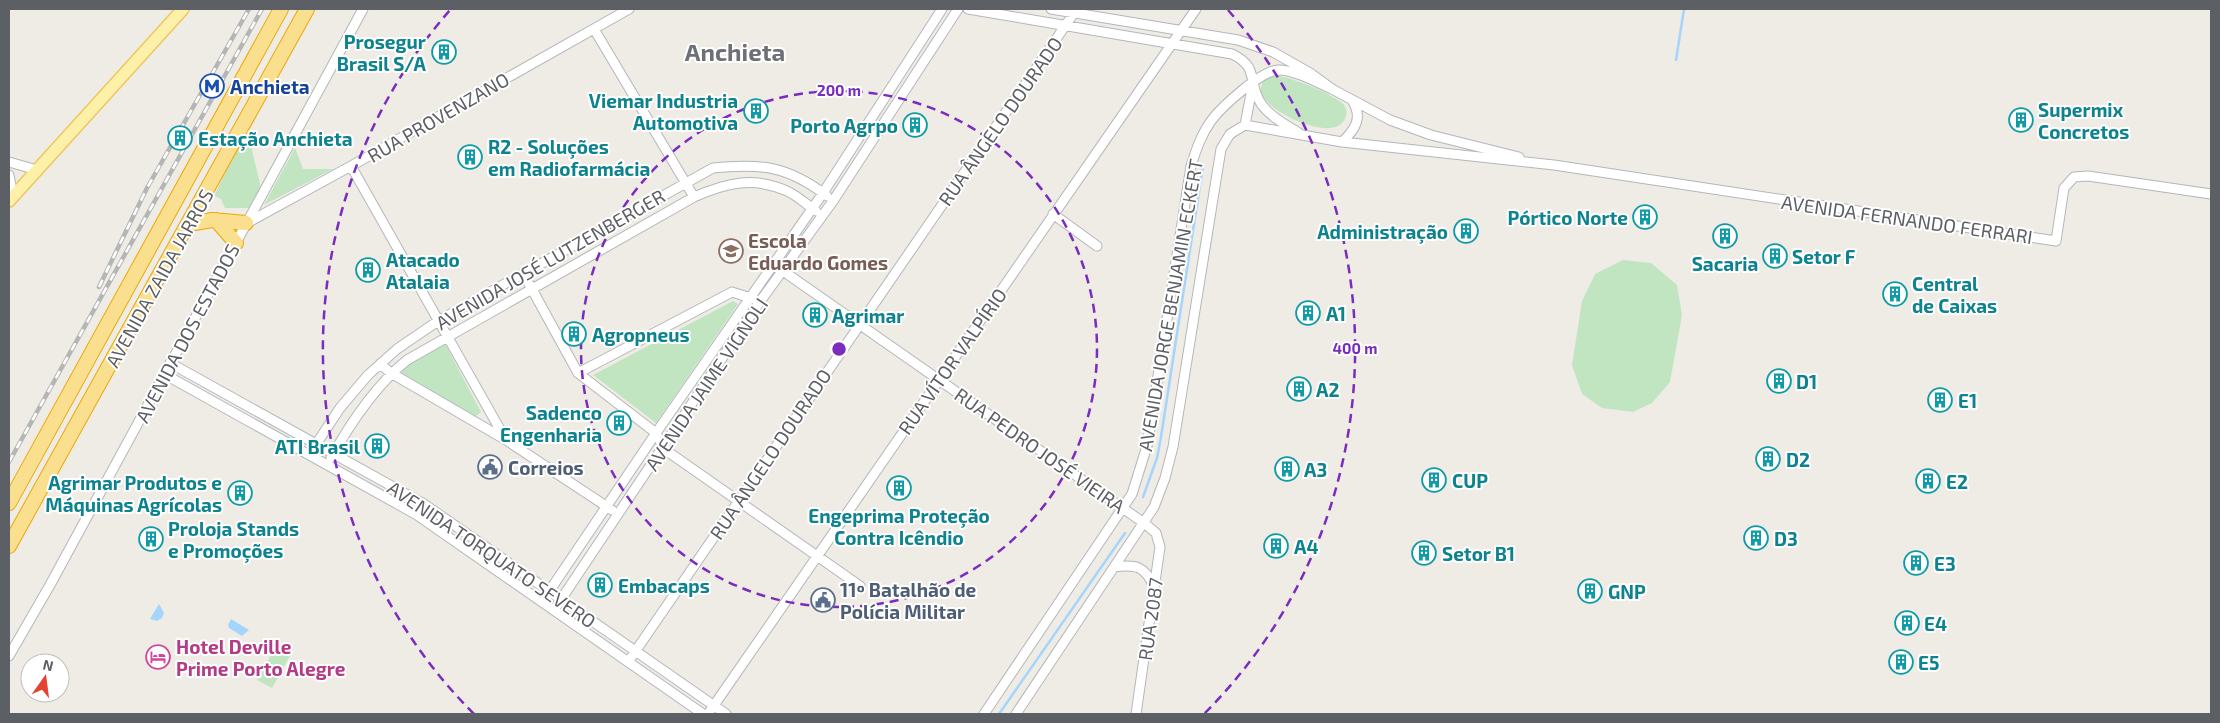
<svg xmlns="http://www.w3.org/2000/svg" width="2220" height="723" font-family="'Exo 2',sans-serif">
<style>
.green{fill:#c1e5c1}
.water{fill:#a5d5fd}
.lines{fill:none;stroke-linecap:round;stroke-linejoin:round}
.stream{stroke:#a5d5fd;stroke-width:2.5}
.minor-casing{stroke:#b4b6bb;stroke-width:11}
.major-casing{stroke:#eec75c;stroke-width:14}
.highway-casing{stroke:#eca705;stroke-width:16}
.minor{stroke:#fff;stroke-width:9}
.major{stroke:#fdf1aa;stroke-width:11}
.highway{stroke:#fae08e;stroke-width:14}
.rail-casing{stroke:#b4b5b5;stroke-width:4.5}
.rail{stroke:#fff;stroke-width:2.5;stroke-dasharray:8;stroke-linecap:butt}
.ring{fill:none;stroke:#7b2cbf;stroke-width:2.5;stroke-dasharray:9 6}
.labels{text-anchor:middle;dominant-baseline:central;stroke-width:4;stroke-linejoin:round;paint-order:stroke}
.culture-label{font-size:19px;font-weight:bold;fill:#0d838f;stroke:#fff;text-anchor:start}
.transit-label{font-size:19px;font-weight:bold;fill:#164399;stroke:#fff;text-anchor:start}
.street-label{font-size:19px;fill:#5c5f64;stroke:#fff}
.education-label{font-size:19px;font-weight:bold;fill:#785e54;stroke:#fff;text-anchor:start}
.service-label{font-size:19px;font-weight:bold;fill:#4e5e75;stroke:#fff;text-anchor:start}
.hotel-label{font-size:19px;font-weight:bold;fill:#b23c85;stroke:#fff;text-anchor:start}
.district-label{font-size:24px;font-weight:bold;fill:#6d7176;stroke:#fff}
.centre{fill:#7b2cbf;stroke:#fff;stroke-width:2.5}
.ring-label{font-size:15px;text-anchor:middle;font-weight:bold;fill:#7b2cbf;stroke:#fff;stroke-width:4;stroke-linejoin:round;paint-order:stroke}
</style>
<rect width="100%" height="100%" fill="#eeece4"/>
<!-- green -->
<path class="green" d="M1273 75C1289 76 1334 94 1344 105 1348 110 1347 118 1342 123 1326 140 1265 111 1260 91L1263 80Z
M241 141 251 146 261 188 250 208H225L221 199 214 196Z
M295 148 303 169H333L264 205Z
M1623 260 1651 263 1677 285 1682 315 1670 382 1652 403 1633 412 1602 408 1582 394 1572 365 1582 301 1595 274Z
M733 301 738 304 656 423 593 375Z
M444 342 481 412 475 417 397 370Z
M277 644 292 652 272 688 257 680Z"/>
<!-- water -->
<path class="water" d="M159 604 164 613 162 618 157 621 150 619Z
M231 619 249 630 242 636 229 628 228 625Z"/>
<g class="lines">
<!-- stream -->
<path class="stream" d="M1676 60 1684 9
M1143 497 1157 458 1161 437 1203 166
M999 714 1125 533"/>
<!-- minor casing -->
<g class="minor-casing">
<path id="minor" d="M968 9 1232 54C1261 68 1246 83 1262 105 1271 117 1286 125 1299 133
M1051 9 1238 40 1273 52 1310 73 1332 89 1390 120 1431 135 1519 157
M594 29 694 197
M1245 125 1342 142 1554 165 2056 241 2064 188 2074 177 2088 176 2211 194
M1245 125 1253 83
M1342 142C1356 129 1363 117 1352 100
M9 162 37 170
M351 166 506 440
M9 175 13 196
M1053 214 1097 246
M247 223 351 166 629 9
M783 271 1144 523 1156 533 1160 547 1136 714
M523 273 578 373 656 433 664 449 860 586
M170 363 424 504 726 714
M380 364 391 373 506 440 612 510
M578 373 732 292 754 299
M164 374 417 515 703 714
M313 449 340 408 368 375 397 349 438 321 713 168C761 163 788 166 827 196
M331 458C351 422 375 386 407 360L694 197C726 183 753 176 787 191 798 196 807 205 816 211
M1114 567C1136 564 1145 566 1154 587
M542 602 656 433 823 193 942 9
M554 610 759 303 833 201 958 9
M9 656 50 585 363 9
M628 662 1074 13
M708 714 1196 9
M984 714 1132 494 1147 446 1191 166C1196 150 1201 135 1211 121 1221 107 1261 71 1278 70 1295 70 1316 82 1332 89
M1016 714 1154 507 1165 478 1173 447 1221 149 1230 134 1245 125"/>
</g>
<!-- major casing -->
<g class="major-casing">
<path id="major" d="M9 201 183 9"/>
</g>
<!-- highway casing -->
<g class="highway-casing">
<path id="highway" d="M216 220 236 243
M189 224 212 220 246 223
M9 503 281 9
M9 546 307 9"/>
</g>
<!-- minor -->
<use href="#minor" class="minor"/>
<!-- major -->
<use href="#major" class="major"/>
<!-- highway -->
<use href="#highway" class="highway"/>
<!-- rail casing -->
<g class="rail-casing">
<path id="rail" d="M99 287 147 188 249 9
M9 462 262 9"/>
</g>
<!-- rail -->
<use href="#rail" class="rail"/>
</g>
<!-- distance rings -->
<g class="ring">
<circle cx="839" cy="349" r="258"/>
<path d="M474 714A516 516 0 0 1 450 10M1228 10A516 516 0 0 1 1204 714"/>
</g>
<!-- icons -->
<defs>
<g id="building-ring" transform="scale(1.25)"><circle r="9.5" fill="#fff" stroke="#0f9aa8" stroke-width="1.5"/><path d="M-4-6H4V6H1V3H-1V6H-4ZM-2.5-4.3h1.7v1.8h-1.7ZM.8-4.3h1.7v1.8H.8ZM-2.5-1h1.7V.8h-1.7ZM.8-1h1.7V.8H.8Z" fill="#0f9aa8"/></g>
<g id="metro-ring" transform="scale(1.25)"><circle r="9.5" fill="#fff" stroke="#1a4fb4" stroke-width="1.5"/><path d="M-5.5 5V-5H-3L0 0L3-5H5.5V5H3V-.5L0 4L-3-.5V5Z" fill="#1a4fb4"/></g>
<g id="school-ring" transform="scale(1.25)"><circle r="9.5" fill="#fff" stroke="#8d6e63" stroke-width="1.5"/><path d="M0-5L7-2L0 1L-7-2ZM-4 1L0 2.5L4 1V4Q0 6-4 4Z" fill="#8d6e63"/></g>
<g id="civic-ring" transform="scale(1.25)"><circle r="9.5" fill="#fff" stroke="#5c6f8a" stroke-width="1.5"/><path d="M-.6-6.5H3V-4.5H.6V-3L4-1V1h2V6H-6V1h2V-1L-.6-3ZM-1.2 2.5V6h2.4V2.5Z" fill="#5c6f8a"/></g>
<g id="hotel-ring" transform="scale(1.25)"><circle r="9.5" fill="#fff" stroke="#d1479c" stroke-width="1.5"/><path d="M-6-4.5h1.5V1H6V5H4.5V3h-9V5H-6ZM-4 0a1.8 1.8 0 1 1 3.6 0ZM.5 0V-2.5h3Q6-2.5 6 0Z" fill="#d1479c"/></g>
</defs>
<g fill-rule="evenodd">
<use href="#building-ring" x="444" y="52"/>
<use href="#metro-ring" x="212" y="86"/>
<use href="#building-ring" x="756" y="111"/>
<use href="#building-ring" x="2021" y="120"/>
<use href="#building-ring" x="915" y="125"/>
<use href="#building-ring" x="180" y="138"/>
<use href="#building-ring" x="470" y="157"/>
<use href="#building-ring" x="1645" y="217"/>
<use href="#building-ring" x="1466" y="231"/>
<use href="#building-ring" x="1725" y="236"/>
<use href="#school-ring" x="731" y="251"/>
<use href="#building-ring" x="1775" y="256"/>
<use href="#building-ring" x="368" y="270"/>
<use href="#building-ring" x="1895" y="294"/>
<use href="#building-ring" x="1308" y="313"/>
<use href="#building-ring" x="815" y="315"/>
<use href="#building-ring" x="574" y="334"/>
<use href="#building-ring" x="1779" y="381"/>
<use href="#building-ring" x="1299" y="389"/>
<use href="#building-ring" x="1940" y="400"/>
<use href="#building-ring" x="619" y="423"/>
<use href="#building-ring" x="377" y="446"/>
<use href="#building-ring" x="1768" y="459"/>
<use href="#civic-ring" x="490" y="467"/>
<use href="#building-ring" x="1287" y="469"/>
<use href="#building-ring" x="1434" y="480"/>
<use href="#building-ring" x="1928" y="481"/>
<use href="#building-ring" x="899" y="488"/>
<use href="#building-ring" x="240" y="493"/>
<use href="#building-ring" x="1756" y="538"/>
<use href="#building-ring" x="151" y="539"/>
<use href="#building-ring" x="1276" y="546"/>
<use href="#building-ring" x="1424" y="553"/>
<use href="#building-ring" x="1916" y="563"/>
<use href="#building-ring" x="600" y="585"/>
<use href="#building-ring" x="1590" y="591"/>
<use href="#civic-ring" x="823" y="600"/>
<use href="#building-ring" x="1907" y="623"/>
<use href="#hotel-ring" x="158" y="657"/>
<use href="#building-ring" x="1901" y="662"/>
</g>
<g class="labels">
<!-- culture labels -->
<g class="culture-label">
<text x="426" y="41" text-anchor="end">Prosegur<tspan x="426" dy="22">Brasil S/A</tspan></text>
<text x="738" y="100" text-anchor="end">Viemar Industria<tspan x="738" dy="22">Automotiva</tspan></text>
<text x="2038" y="109">Supermix<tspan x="2038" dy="22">Concretos</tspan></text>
<text x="898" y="125" text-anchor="end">Porto Agrpo</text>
<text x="198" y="138">Estação Anchieta</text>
<text x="488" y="146">R2 - Soluções<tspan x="488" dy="22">em Radiofarmácia</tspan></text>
<text x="1628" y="217" text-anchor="end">Pórtico Norte</text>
<text x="1448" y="231" text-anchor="end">Administração</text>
<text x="1792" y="256">Setor F</text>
<text x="386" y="259">Atacado<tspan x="386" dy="22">Atalaia</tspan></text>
<text x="1725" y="263" text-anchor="middle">Sacaria</text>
<text x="1912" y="283">Central<tspan x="1912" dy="22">de Caixas</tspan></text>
<text x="1326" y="313">A1</text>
<text x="832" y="315">Agrimar</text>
<text x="592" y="334">Agropneus</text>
<text x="1796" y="381">D1</text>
<text x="1316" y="389">A2</text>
<text x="1958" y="400">E1</text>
<text x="602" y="412" text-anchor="end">Sadenco<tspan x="602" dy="22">Engenharia</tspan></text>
<text x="360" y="446" text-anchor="end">ATI Brasil</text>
<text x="1786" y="459">D2</text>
<text x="1304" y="469">A3</text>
<text x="1452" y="480">CUP</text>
<text x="1946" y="481">E2</text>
<text x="222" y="482" text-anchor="end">Agrimar Produtos e<tspan x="222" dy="22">Máquinas Agrícolas</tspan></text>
<text x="899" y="515" text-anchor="middle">Engeprima Proteção<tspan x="899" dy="22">Contra Icêndio</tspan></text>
<text x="168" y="528">Proloja Stands<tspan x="168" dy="22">e Promoções</tspan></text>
<text x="1774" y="538">D3</text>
<text x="1294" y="546">A4</text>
<text x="1442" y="553">Setor B1</text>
<text x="1934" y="563">E3</text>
<text x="618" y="585">Embacaps</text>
<text x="1608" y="591">GNP</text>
<text x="1924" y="623">E4</text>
<text x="1918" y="662">E5</text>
</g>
<!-- transit labels -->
<g class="transit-label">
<text x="230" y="86">Anchieta</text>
</g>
<!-- street labels -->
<g class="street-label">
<text transform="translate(438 117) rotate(-30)">RUA PROVENZANO</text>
<text transform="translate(1000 121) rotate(-55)">RUA ÂNGELO DOURADO</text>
<text transform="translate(1907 219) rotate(8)">AVENIDA FERNANDO FERRARI</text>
<text transform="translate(550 259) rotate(-30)">AVENIDA JOSÉ LUTZENBERGER</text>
<text transform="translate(159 278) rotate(-61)">AVENIDA ZAIDA JARROS</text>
<text transform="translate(1170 305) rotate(-80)">AVENIDA JORGE BENJAMIN ECKERT</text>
<text transform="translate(187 333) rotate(-62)">AVENIDA DOS ESTADOS</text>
<text transform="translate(952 361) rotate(-55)">RUA VÍTOR VALPÍRIO</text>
<text transform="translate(706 384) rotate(-56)">AVENIDA JAIME VIGNOLI</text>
<text transform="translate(1040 450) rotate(35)">RUA PEDRO JOSÉ VIEIRA</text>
<text transform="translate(770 454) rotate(-56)">RUA ÂNGELO DOURADO</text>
<text transform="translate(492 554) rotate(34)">AVENIDA TORQUATO SEVERO</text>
<text transform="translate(1150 619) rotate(-82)">RUA 2087</text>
</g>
<!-- education labels -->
<g class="education-label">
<text x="748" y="240">Escola<tspan x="748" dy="22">Eduardo Gomes</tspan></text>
</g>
<!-- service labels -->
<g class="service-label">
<text x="508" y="467">Correios</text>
<text x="840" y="589">11º Batalhão de<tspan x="840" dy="22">Polícia Militar</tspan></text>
</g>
<!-- hotel labels -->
<g class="hotel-label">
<text x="176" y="646">Hotel Deville<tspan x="176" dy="22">Prime Porto Alegre</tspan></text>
</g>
<!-- district labels -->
<g class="district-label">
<text x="735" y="51">Anchieta</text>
</g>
</g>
<circle cx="839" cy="349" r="8" class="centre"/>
<g class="ring-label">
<text x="839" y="96">200 m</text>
<text x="1355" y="354">400 m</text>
</g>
<!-- border -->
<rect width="2220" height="723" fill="none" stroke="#5c5f64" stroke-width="20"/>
<!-- north arrow -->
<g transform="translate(45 678) rotate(14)"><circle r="24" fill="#ffffff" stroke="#bebfc1"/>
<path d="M0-4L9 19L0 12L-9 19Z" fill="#e54332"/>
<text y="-8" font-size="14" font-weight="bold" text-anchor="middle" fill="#5c5f64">N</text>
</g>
</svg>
